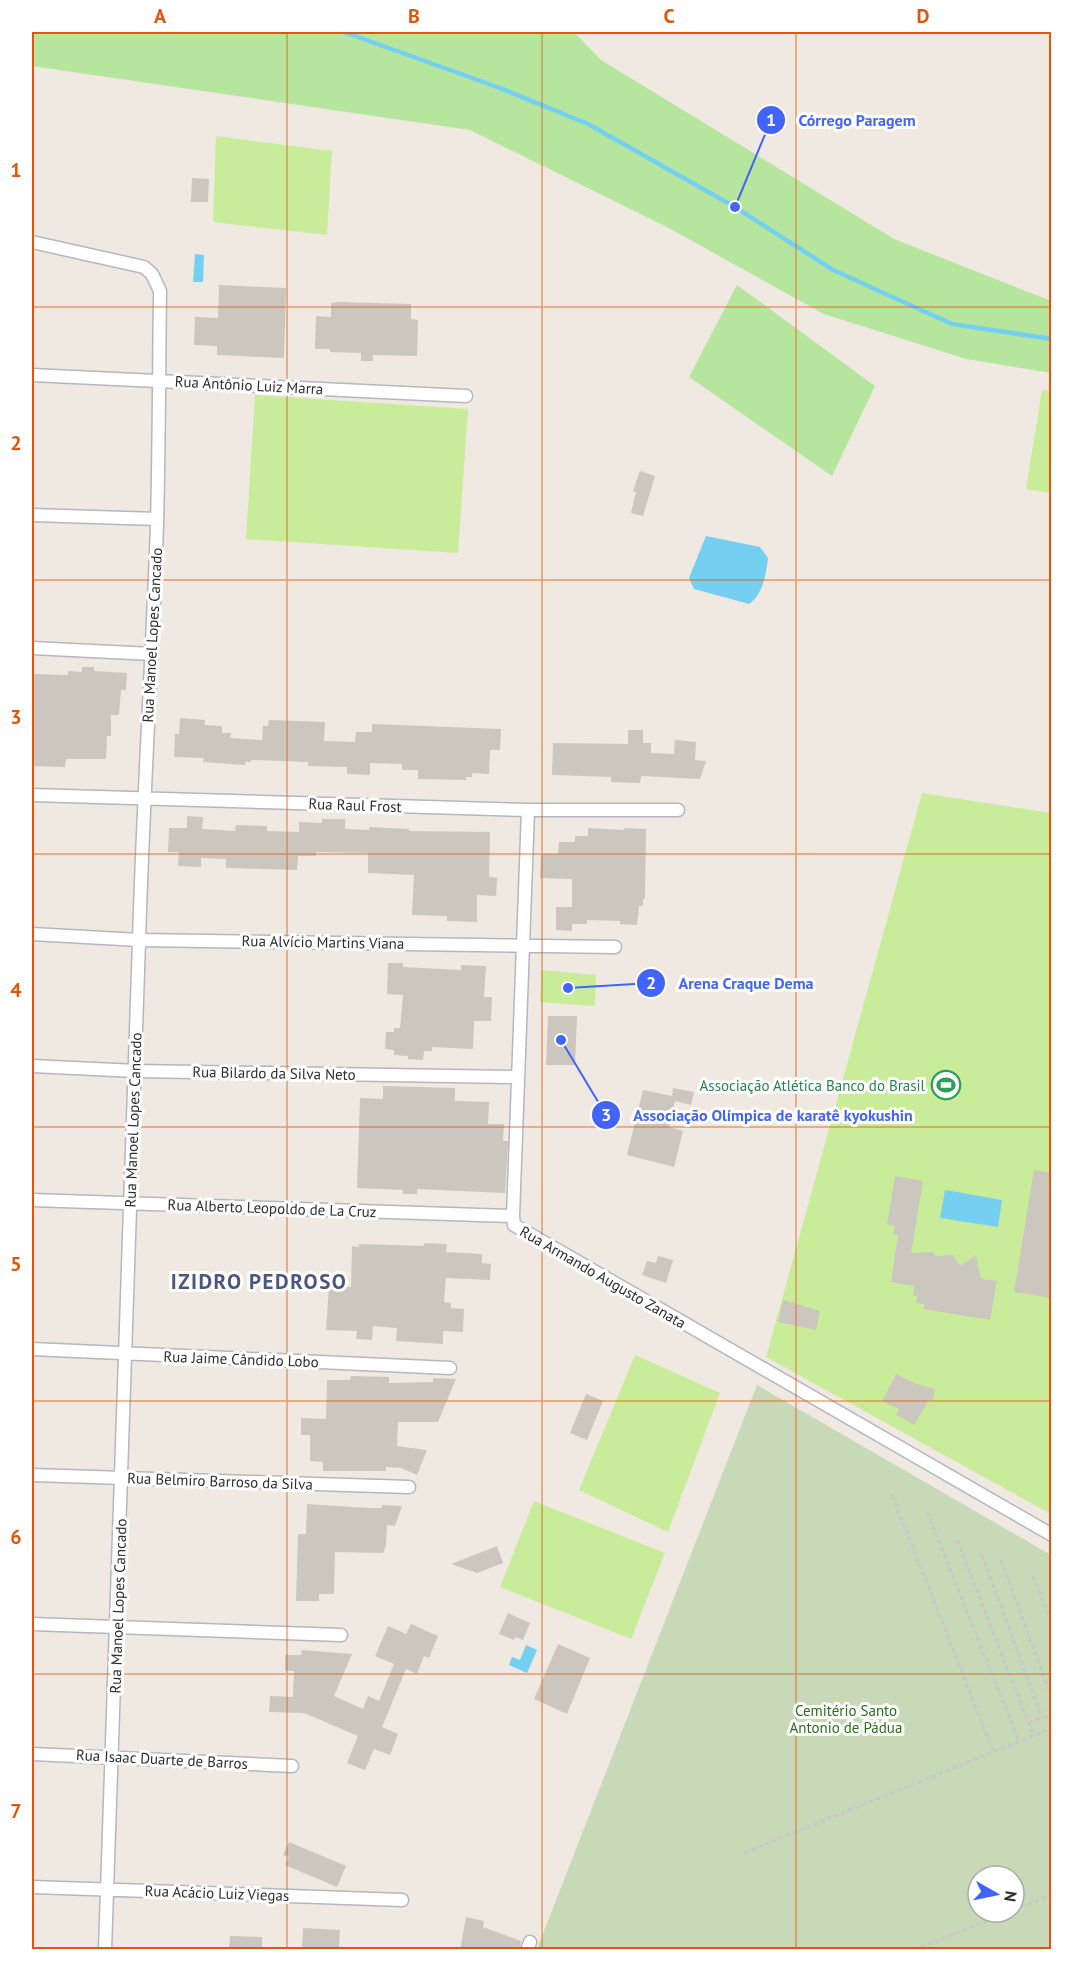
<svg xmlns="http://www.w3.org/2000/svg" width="1083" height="1981" font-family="'PT Sans',sans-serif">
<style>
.green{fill:#b6e59e}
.cemetery{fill:#c8d9b8;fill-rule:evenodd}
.pitch{fill:#c9ec9a}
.water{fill:#75cff0}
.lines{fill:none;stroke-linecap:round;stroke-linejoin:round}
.stream{stroke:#75cff0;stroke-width:4.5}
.building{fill:#cbc7bf}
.minor-casing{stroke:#b4b7c1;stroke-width:15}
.path{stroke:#c9c9c9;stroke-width:3;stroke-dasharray:4.5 3;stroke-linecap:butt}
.minor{stroke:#fff;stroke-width:12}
.grid{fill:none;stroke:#df570e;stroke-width:1.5;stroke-opacity:0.55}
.labels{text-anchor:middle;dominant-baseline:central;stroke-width:6;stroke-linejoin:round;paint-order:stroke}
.street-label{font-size:15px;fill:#2e2e2e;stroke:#fff}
.leisure-label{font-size:15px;fill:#27864d;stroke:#fff;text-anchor:end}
.park-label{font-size:15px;fill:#2c6e1b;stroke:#fff}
.district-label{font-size:21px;font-weight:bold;letter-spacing:1.5px;fill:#4d5680;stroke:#fff}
.leader{fill:none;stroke:#4264fb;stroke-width:2}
.callout-dot{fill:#4264fb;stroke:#fff;stroke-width:2}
.mark-label{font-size:18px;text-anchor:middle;font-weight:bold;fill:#fff}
.callout-label{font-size:16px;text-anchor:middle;font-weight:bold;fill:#4264fb;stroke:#fff;stroke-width:6;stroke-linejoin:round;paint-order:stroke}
.neatline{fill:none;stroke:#df570e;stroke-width:2}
.grid-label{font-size:20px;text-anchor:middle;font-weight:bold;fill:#df570e}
</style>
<rect width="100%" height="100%" fill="#efe9e1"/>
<!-- green -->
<path class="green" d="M32 32H574L601 60 894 239 1051 301V373L966 359 824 314 665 226 470 130 32 66Z
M737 285 875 386 832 476 689 377Z"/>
<!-- cemetery -->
<path class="cemetery" d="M757 1385 1051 1555V1949H537ZM978 1876H1014V1912H978Z"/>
<!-- pitch -->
<path class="pitch" d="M216 136 332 151 327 235 213 222Z
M1042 390 1051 391V493L1026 489Z
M255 395 468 409 458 553 246 539Z
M922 793 1051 813V1514L766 1357Z
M541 970 596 975 595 1006 540 1002Z
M635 1355 720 1393 668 1532 579 1490Z
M534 1501 665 1553 631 1639 500 1587Z"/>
<!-- water -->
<path class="water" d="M195 254 204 255 203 282H193Z
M706 536 760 547 768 558C766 574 763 595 749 604L694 589 689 578Z
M945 1190 1002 1200 998 1227 940 1218Z
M526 1645 537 1650 527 1673 509 1665 512 1657 520 1660Z"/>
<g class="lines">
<!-- stream -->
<path class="stream" d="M344 32 500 88 588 124 735 207 833 270 952 324 1052 339"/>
</g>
<!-- building -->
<path class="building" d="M192 178 209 179 208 202H191Z
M219 285 286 288 284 358 217 355V346L194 345 195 317 218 318Z
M338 302 411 304V319L418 320 417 356 373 355V361H361V353L330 352V349H315L316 316 331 317V303Z
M640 471 655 476 643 516 631 513 636 492 633 491Z
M82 667H94V671L127 673 126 690H121L119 715H111V736H107L106 759H66L65 767 32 766V674L68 675V671L82 672Z
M180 718 205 720V725L222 726V733H231L230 738 262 740 263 726H268L269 720 325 722 324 741 355 742 356 732H372V724L501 729 500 750H490L489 774 472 773V777H466V780L418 779V770H402V764L370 763V775L347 774V767L308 766V762L251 760V762H245V765L203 762 204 758 174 757 175 734H179Z
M628 730H643V743H651V753L674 754 675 740 696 742 695 760 706 761 700 779 641 776 640 783 611 782V777L552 775 553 743 628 744Z
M187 816 203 817 202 829 235 831 236 825 267 826V831L299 832V822L322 823V819H345V829L369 830V827L409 829V831L490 832 489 877 497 878 496 896 477 895V922L447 921V916L412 915 414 875 368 873V853L316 852V856H298L297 870 226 868V859L201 858V867L178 866 179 852H168L169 828H187Z
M588 828 624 830V828L646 829 645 899H643V906H639L637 925 620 924V921L587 920V924H572V931L556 930V907H572V879L540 878 541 854H558L559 842H575V836H588Z
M388 963H403V967L461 970V965L486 966 484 997H492L491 1021H474L473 1049 432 1047V1051H424L423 1060 408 1059V1056L394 1055V1050L385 1049 386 1032H394V1028H400L403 995 387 994Z
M548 1016H577L575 1065H546Z
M383 1086 455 1088V1101L489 1102 488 1124H504L503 1141H508L505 1193 417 1189V1194H403V1190L357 1188 360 1098 383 1099Z
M673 1088 694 1092 691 1105 675 1101 669 1127 683 1131 674 1167 627 1155 643 1090 672 1096Z
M1034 1170 1052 1173V1298L1014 1292Z
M895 1176 923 1181 911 1253 933 1252 936 1256 953 1255 960 1266 976 1255 981 1279 997 1281 990 1320 923 1309 924 1304 916 1303 917 1296H913L914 1286 891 1282 898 1235 893 1234 895 1226 887 1224Z
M424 1243 447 1244 446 1252 482 1254V1263L491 1264 490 1280 446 1278 444 1302 451 1303V1308L464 1309 463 1332 443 1331V1344L396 1341 397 1328 373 1326 372 1340 356 1339 357 1331 326 1330 329 1286 351 1287 352 1246 359 1247V1244L424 1246Z
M658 1256 673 1260 666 1283 642 1275 647 1261 656 1263Z
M783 1300 820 1311 816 1330 778 1322Z
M896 1374 916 1384 935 1389 933 1401 929 1400 914 1425 896 1414 899 1409 882 1401Z
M351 1376 389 1377V1383L433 1382V1378L456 1379 438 1422H398L397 1446 427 1450 417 1475 401 1468 386 1467V1471H323V1462L310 1461V1435H301V1418L326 1419 327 1380H350Z
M586 1394 603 1401 587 1440 570 1433Z
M307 1504 369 1508H382V1505L402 1506 395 1526 387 1525 386 1546 383 1553 335 1552 334 1594H319V1601H296L298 1534H306Z
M497 1546 503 1563 477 1573 451 1564Z
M508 1613 530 1623 523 1640 515 1637 514 1640 499 1634Z
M411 1624 438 1636 429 1658 424 1656 417 1674 406 1669 382 1727 398 1734 390 1755 374 1749 365 1770 347 1763 358 1736 304 1713 269 1712 270 1696 293 1697 294 1671H285V1655H301L302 1650 352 1654 334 1696 363 1709 368 1696 379 1701 394 1664 375 1656 388 1626 406 1634Z
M558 1644 590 1658 567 1714 534 1699Z
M289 1842 346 1866 337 1887 285 1865 289 1857 283 1855Z
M466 1917 484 1921 483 1927 521 1941 519 1950H460Z
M303 1928 340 1930 339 1950H302Z
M230 1936 262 1937V1950H229Z"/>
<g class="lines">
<!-- minor casing -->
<g class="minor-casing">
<path id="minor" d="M32 242 144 267 152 274 160 291C159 369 159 447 157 525 152 664 143 802 139 941 129 1277 118 1613 105 1950
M32 375 466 396
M32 515 157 519
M32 648 152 654
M32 795 528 810H678
M528 810 513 1216 514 1225 1052 1535
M32 934 139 940 615 947
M32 1066 136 1071 517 1077
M32 1200 513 1216
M32 1349 450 1368
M32 1475 409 1487
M32 1624 341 1635
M32 1754 292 1766
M32 1887 402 1900
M527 1950 530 1942"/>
</g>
<!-- path -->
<path class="path" d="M892 1495 994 1753
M927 1512 1019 1741
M957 1540 1034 1736
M982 1555 1042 1718
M1001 1560 1052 1699
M1033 1576 1052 1623
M1029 1723 1052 1714
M744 1853 1052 1728
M1014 1910 1052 1895
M914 1950 1009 1912"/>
<!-- minor -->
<use href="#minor" class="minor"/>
</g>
<!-- grid -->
<path class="grid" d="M287 32V1950M542 32V1950M796 32V1950M32 307H1052M32 580H1052M32 854H1052M32 1127H1052M32 1401H1052M32 1674H1052"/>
<!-- icons -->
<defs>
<g id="stadium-ring" transform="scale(1.5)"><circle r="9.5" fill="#fff" stroke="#2e9e5b" stroke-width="1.5"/><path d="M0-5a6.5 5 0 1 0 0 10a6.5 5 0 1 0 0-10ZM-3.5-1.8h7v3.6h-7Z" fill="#2e9e5b"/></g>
</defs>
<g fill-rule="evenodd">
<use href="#stadium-ring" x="946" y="1085"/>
</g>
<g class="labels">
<!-- street labels -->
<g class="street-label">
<text transform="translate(249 385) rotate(3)">Rua Antônio Luiz Marra</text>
<text transform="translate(152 635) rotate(-87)">Rua Manoel Lopes Cancado</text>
<text transform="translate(355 805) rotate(2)">Rua Raul Frost</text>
<text transform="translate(323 942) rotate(1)">Rua Alvício Martins Viana</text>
<text transform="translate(274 1073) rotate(1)">Rua Bilardo da Silva Neto</text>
<text transform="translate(133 1120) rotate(-88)">Rua Manoel Lopes Cancado</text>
<text transform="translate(272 1208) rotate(2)">Rua Alberto Leopoldo de La Cruz</text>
<text transform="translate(603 1277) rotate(30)">Rua Armando Augusto Zanata</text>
<text transform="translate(241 1359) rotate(2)">Rua Jaime Cândido Lobo</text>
<text transform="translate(220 1481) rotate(2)">Rua Belmiro Barroso da Silva</text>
<text transform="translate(118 1606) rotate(-88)">Rua Manoel Lopes Cancado</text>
<text transform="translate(162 1759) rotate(3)">Rua Isaac Duarte de Barros</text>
<text transform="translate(217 1893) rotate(2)">Rua Acácio Luiz Viegas</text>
</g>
<!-- leisure labels -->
<g class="leisure-label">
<text x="925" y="1085">Associação Atlética Banco do Brasil</text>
</g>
<!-- park labels -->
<g class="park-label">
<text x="846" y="1710">Cemitério Santo<tspan x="846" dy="17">Antonio de Pádua</tspan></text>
</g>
<!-- district labels -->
<g class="district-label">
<text x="259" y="1281">IZIDRO PEDROSO</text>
</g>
</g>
<!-- callouts -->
<path class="leader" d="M735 207L771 120M568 988L651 983M561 1040L606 1115"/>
<g class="callout-dot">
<circle cx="735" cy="207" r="6"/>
<circle cx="568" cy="988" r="6"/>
<circle cx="561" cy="1040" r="6"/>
<circle cx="771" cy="120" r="15"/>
<circle cx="651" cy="983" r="15"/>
<circle cx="606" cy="1115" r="15"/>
</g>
<g class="mark-label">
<text x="771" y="126">1</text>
<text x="651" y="989">2</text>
<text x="606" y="1121">3</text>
</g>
<g class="callout-label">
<text x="857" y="126">Córrego Paragem</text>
<text x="746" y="989">Arena Craque Dema</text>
<text x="773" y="1121">Associação Olímpica de karatê kyokushin</text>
</g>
<!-- border -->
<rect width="1083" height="1981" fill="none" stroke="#ffffff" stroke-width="66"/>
<!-- north arrow -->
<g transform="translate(996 1894) rotate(99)"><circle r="28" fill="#ffffff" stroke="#ababab" stroke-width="1.5"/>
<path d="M0-4.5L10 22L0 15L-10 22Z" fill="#4264fb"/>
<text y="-9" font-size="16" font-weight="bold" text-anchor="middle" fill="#2e2e2e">N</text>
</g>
<rect x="33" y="33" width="1017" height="1915" class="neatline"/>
<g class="grid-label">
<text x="160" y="23">A</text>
<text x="414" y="23">B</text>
<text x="669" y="23">C</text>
<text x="923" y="23">D</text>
<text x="16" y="177">1</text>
<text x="16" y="450">2</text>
<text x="16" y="724">3</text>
<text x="16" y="997">4</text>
<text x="16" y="1271">5</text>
<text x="16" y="1544">6</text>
<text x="16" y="1818">7</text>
</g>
</svg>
